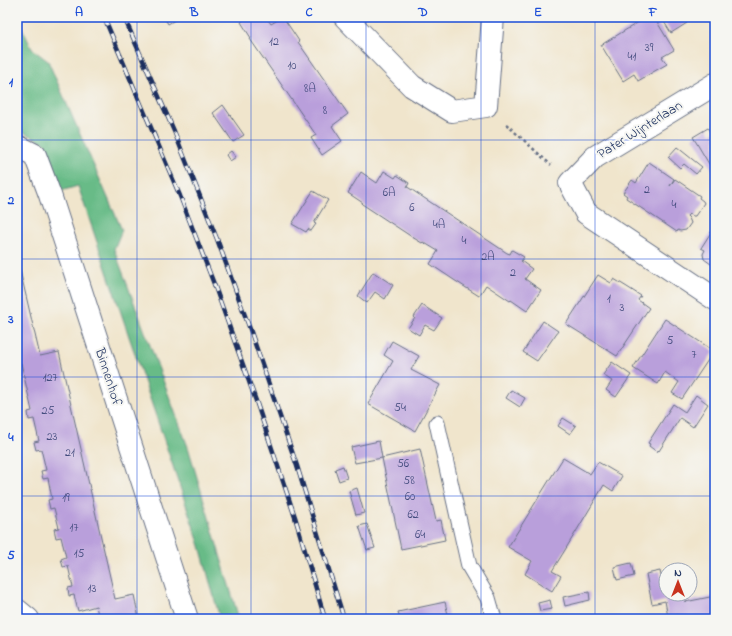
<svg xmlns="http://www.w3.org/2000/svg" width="732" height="636" font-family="'Indie Flower',sans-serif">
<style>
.forest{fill:#68bb87;stroke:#427572}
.building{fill:#b99fdb}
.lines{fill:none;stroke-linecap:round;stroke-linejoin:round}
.lane-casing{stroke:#666f84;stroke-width:17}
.street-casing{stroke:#666f84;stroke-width:24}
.path{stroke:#666f84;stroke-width:2.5;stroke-dasharray:3 3;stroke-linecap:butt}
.lane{stroke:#fff;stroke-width:15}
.street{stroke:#fff;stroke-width:22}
.rail-casing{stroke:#1b2f5e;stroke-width:4.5}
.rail{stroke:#f6f6f2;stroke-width:3;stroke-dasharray:9;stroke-linecap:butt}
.grid{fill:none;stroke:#1d4ed8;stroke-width:1;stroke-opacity:0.55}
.labels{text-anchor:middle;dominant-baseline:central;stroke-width:4;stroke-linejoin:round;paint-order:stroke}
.number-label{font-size:12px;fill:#424b7d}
.street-label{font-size:14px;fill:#1b2f5e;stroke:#f6f6f2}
.neatline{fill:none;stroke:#1d4ed8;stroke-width:1.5}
.grid-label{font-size:13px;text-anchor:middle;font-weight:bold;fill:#1d4ed8}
</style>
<rect width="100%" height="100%" fill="#f6f6f2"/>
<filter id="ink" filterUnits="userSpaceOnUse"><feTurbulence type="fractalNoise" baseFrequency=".025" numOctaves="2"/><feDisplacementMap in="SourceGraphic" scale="8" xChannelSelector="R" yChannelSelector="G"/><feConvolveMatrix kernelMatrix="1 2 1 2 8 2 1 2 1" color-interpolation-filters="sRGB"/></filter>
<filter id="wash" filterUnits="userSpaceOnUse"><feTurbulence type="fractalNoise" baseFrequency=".012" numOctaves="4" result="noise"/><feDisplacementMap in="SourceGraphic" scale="16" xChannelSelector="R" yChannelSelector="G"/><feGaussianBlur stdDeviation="0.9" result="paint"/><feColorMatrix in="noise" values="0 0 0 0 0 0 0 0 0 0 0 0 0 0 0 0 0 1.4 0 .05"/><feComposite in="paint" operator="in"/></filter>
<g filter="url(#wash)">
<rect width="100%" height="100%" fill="#f0e5cc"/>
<!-- forest -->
<path class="forest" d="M17 17 32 49 48 61 122 230 114 249 188 447 239 619H220L200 546 78 186 61 191 46 144 17 129Z"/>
<g id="blocks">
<!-- building -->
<path class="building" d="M164 17H180L168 24Z
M248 17H266L271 24 283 17 299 41 298 42 348 114 332 126 342 141 322 155 311 138 316 135 250 39 251 38 241 22Z
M647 17H654L674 50 662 57 667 64 653 72 638 81 634 74 623 81 601 45Z
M661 17H677L687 23 671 33Z
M223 105 244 135 233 142 213 113Z
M708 128 711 134 715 131V174L693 137Z
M677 147 702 167 696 174 684 164 680 168 668 157Z
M231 151 236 157 230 161 226 155Z
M649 162 674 179 670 186 675 179 700 196 699 198 703 201 704 203 695 216H693L689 214 687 216 689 218 691 223 686 230 680 231 678 230 677 232 626 198 627 196 623 193 632 180 636 183Z
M384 171 395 178 397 175 409 183 407 187 409 188 507 253 510 254 512 250 524 257 521 261 532 269 525 279 541 290 527 311 511 300 510 301 486 285 479 296 454 280 430 264 438 251 423 242 422 243 412 237 362 204 363 203 348 193 361 172 377 183Z
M313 191 328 200 314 223 316 224 311 231 308 229 306 232 292 224Z
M715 226V263L711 264 704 259 703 254 705 250 701 248Z
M17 257 40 356 59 352 115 599 134 595 139 619H99L96 606 78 611 74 595 69 596 68 588 73 587 68 566 63 567 61 559 66 557 61 537 56 538 54 529 59 528 54 508 50 509 48 500 52 499 48 478 43 479 41 471 46 470 41 449 36 450 34 442 39 441 34 419 29 420 28 412 32 411 21 363 17 364Z
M373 272 393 285 385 299 375 292 367 303 358 296Z
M598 275 611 283 614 279 627 287 641 296 638 300 649 308 617 356 566 324Z
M422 305 442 318 434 330 425 325 419 335 408 328 415 318 414 317Z
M665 319 714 351 682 399 672 393 679 382 665 372 658 384 633 368Z
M543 321 558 331 537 361 523 352Z
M392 341 419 356 411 370 440 385 415 431 368 404 393 361 384 355Z
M612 362 631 375 616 397 606 390 612 381 603 375Z
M511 390 525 398 520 407 506 398Z
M696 395 708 404 693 427 680 418 659 451 658 450 657 452 649 446 650 444 648 443 673 404 685 412Z
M563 418 576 426 570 434 558 426Z
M379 441 382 458 420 449 436 521 441 520 445 540 401 549 382 458 355 463 351 447Z
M563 458 590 474 598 462 622 476 613 491 604 485 565 550 552 571 561 576 552 591 525 574 532 561 508 547Z
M343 466 347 478 339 481 335 469Z
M357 488 364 513 356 515 349 491Z
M367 524 375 548 367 550 359 526Z
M631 563 634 576 617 580 614 567Z
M660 571 663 585H666V594H684L685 602 715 596V619H677V615L668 617 665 601 652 604 646 574Z
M589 592 590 600 565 606 563 597Z
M550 600 552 609 540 611 538 603Z
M445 602 449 619H400L398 612Z"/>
</g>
</g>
<g filter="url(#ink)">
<use href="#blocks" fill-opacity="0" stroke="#666f84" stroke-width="1"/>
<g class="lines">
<!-- lane casing -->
<g class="lane-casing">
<path id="lane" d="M437 423 469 566 488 598 494 619"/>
</g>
<!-- street casing -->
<g class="street-casing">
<path id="street" d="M345 17 412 86 452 111 486 106 493 17
M715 84 595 157 570 183 586 213 715 299
M17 146 35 155 50 195 187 619
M17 610 28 619"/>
</g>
<!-- path -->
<path class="path" d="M506 124 551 165"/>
<!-- lane -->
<use href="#lane" class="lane"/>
<!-- street -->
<use href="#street" class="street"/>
<!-- rail casing -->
<g class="rail-casing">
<path id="rail" d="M104 17 180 196 214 284 256 401 295 517 325 619
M124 17 174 131 217 239 251 332 297 466 344 619"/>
</g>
<!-- rail -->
<use href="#rail" class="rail"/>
</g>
</g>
<!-- grid -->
<path class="grid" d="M137 17V619M251 17V619M366 17V619M481 17V619M595 17V619M17 140H715M17 259H715M17 377H715M17 496H715"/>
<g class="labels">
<!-- number labels -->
<g class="number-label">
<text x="274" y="42">12</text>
<text x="649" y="48">39</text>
<text x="632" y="57">41</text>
<text x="292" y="66">10</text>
<text x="310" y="89">8A</text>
<text x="325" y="111">8</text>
<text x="647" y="190">2</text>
<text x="389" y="193">6A</text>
<text x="674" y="205">4</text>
<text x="412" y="208">6</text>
<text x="439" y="225">4A</text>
<text x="464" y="241">4</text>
<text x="488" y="257">2A</text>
<text x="513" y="273">2</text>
<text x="609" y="299">1</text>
<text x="622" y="308">3</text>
<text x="670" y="341">5</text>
<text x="694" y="355">7</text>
<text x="50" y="378">127</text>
<text x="400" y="408">54</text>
<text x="48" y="411">25</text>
<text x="52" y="437">23</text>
<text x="70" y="453">21</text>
<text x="403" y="464">56</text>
<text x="409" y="481">58</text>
<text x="410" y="497">60</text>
<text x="66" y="498">19</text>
<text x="413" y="515">62</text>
<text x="74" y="528">17</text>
<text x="420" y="535">64</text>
<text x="79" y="554">15</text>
<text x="92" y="589">13</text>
</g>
<!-- street labels -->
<g class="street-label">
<text transform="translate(640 130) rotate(-32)">Pater Wijnterlaan</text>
<text transform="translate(108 377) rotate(72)">Binnenhof</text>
</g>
</g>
<!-- margin -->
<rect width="732" height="636" fill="none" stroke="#f6f6f2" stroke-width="44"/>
<!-- north arrow -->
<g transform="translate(678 582)"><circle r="19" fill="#f6f6f2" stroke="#9ea6b7"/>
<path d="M0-3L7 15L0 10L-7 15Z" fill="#c8321e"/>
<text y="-6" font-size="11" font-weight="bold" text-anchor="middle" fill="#1b2f5e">N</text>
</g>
<rect x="22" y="22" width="688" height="592" class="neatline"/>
<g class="grid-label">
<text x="79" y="16">A</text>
<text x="194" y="16">B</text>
<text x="309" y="16">C</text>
<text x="423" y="16">D</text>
<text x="538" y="16">E</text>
<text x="653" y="16">F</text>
<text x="11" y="86">1</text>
<text x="11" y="204">2</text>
<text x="11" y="323">3</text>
<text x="11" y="441">4</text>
<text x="11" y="559">5</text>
</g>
</svg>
